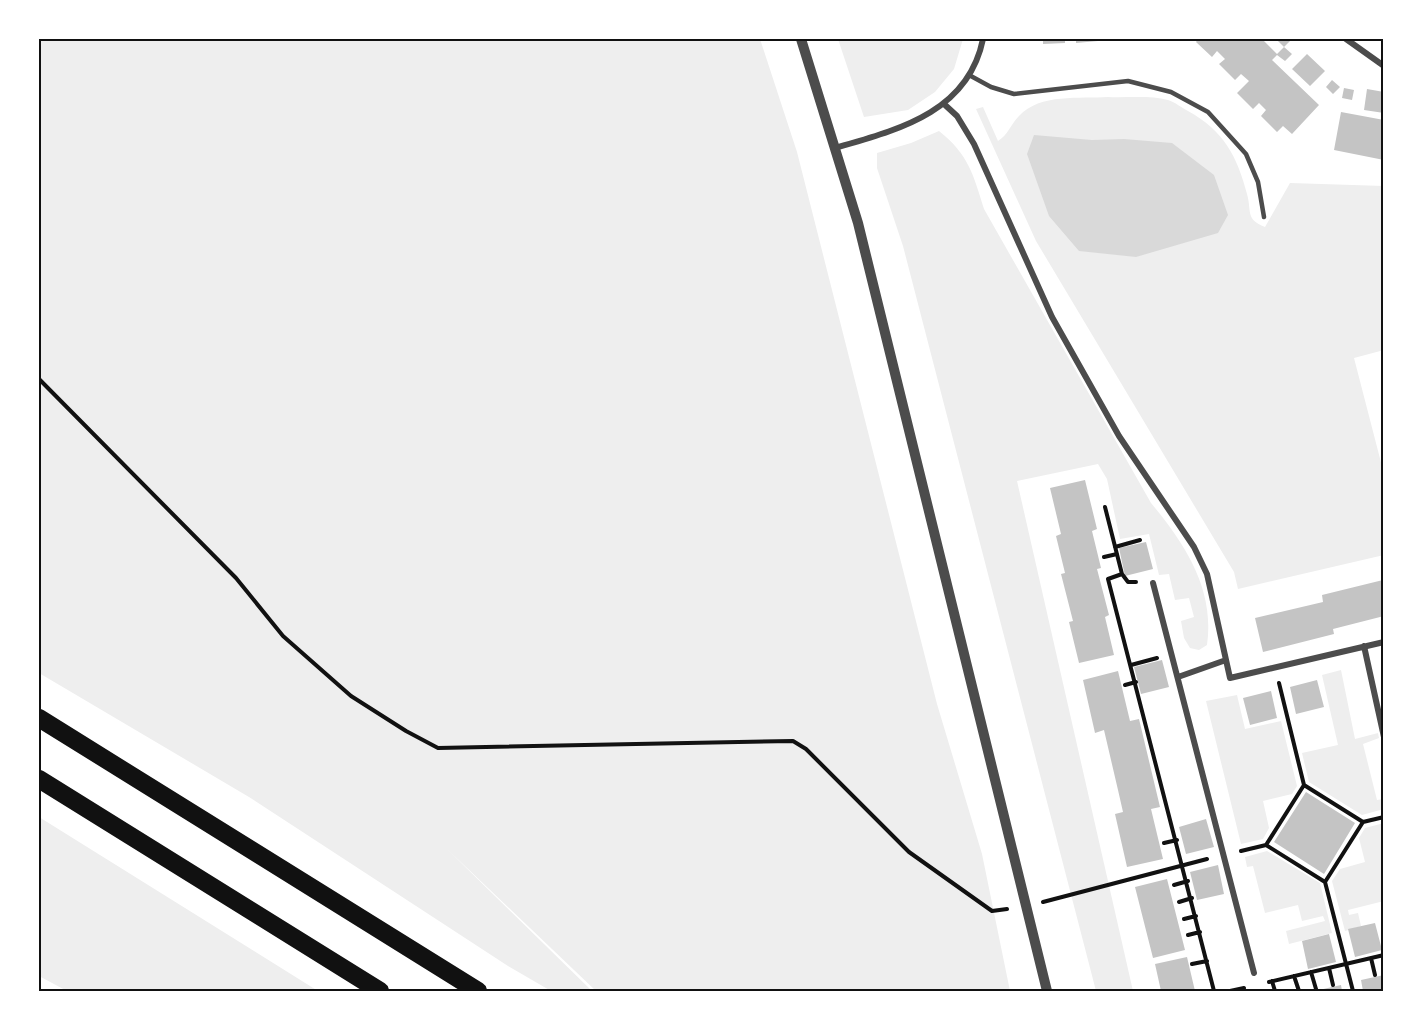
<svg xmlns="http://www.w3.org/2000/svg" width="1423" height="1030" font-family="Ubuntu,sans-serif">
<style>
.green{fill:#eee}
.water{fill:#d9d9d9}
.building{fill:#c4c4c4}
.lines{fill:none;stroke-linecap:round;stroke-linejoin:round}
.path{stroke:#111;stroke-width:4}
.service{stroke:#4c4c4c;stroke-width:4.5}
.minor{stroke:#4c4c4c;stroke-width:6}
.tertiary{stroke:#4c4c4c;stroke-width:10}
.motorway{stroke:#111;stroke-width:18}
.neatline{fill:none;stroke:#111;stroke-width:2}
</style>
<rect width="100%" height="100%" fill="#fff"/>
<!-- green -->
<path class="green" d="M39 39H760L797 152 937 704 982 854 1010 991H596L446 848 592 991H551L508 966 249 797 39 673Z
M838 39H963L954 69 935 92 908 110 864 117Z
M1108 97C1127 98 1150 95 1168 100 1175 102 1182 108 1188 111 1224 131 1237 156 1247 194 1252 212 1245 219 1265 227L1290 183 1384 186V350L1354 358 1384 474V555L1238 589 1234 572 1036 241 976 109 983 107 998 141C1008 135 1011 124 1019 116 1040 93 1080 99 1108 97Z
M939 131C969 155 973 174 984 209L1151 503C1185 544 1215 589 1207 645L1199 650 1190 648 1184 638 1181 621 1194 617 1189 598 1175 600 1169 574 1159 575 1149 534 1120 539 1107 479 1098 464 1017 481 1133 991H1096L903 246 877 168V153L911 143Z
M1341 670 1355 739 1378 733 1379 738 1363 744 1377 800 1383 799 1384 809 1362 815 1309 782 1302 753 1338 745 1322 675Z
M1237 695 1245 729 1281 721 1297 786 1292 794 1263 801 1269 828 1263 839 1241 844 1206 701Z
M39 817 318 991H67L39 976Z
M1384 823V901L1348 910 1349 915 1358 913 1361 926 1345 931 1332 881 1340 869 1365 862 1359 838 1365 828Z
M1267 851 1320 883 1332 933 1289 944 1286 931 1325 921 1323 916 1302 921 1298 905 1265 913 1253 866 1247 867 1245 857Z"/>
<!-- water -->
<path class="water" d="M1034 135 1092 140 1124 139 1172 143 1214 175 1228 215 1218 233 1136 257 1079 251 1049 216 1027 154Z"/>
<!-- building -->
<path class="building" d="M1043 39H1065V43L1043 44Z
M1076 39H1098V41L1076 43Z
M1198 39H1262L1277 54 1284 47 1292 54 1285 61 1277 55 1272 60 1319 105 1292 134 1283 126 1277 132 1261 116 1266 110 1259 103 1253 109 1237 93 1249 81 1241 74 1235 80 1219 64 1225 59 1217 51 1212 57 1196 42Z
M1276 39H1292L1284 47Z
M1307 54 1325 71 1310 86 1292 69Z
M1332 80 1340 87 1333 94 1326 87Z
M1344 88 1354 90 1352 100 1342 98Z
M1367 89 1384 92V113L1364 110Z
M1341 112 1384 120V160L1334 150Z
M1085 480 1097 529 1092 531 1101 568 1097 569 1109 615 1105 617 1114 655 1079 663 1069 622 1073 621 1061 574 1065 573 1056 536 1061 534 1050 488Z
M1146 542 1153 569 1125 576 1119 548Z
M1383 580 1384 616 1333 629 1334 634 1263 652 1255 618 1323 602 1322 595Z
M1162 660 1169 687 1141 694 1134 667Z
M1118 671 1130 721 1139 719 1160 807 1151 809 1163 859 1127 867 1115 814 1123 812 1118 790 1104 730 1095 733 1083 680Z
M1317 680 1324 707 1296 714 1290 687Z
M1271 691 1277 718 1250 725 1243 698Z
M1306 792 1355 823 1324 874 1274 842Z
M1206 819 1214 847 1186 854 1179 827Z
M1218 865 1224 894 1197 900 1190 872Z
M1167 879 1185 950 1153 958 1135 887Z
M1375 923 1382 950 1355 957 1348 929Z
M1329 934 1336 962 1308 969 1302 941Z
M1187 957 1195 991H1161L1155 964Z
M1384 975V991H1363L1361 980Z
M1341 985 1342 991H1319V990Z"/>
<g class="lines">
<!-- path -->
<path class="path" d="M39 379 236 578 283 636 351 696 406 731 438 748 793 741 806 749 909 852 992 911 1007 909
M1105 507 1122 574 1108 579 1214 991
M1115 547 1140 540
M1104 557 1117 554
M1122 574 1128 582H1136
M1131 665 1157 658
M1279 683 1304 785
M1125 685 1136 682
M1363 822 1304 785 1266 845 1325 882 1363 822 1384 817
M1164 843 1177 840
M1241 851 1266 845
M1325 882 1353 991
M1174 885 1188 881
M1043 902 1207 859
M1179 902 1192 898
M1184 919 1196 916
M1188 935 1200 932
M1371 958 1375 975
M1192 964 1207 961
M1329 968 1333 985
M1311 972 1316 989
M1294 976 1299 991
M1272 981 1275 991
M1269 982 1384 955
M1230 991 1244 988"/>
<!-- service -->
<path class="service" d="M969 75 991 87 1014 94 1128 81 1171 92 1208 112 1246 154 1258 182 1264 217"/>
<!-- minor -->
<path class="minor" d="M1346 39 1384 66
M944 104 957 116 974 144 1052 317 1119 436 1194 547 1207 574 1230 678 1384 642
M835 148C897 130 968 113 983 39
M1153 583 1254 973
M1364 646 1384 737
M1178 677 1226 660"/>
<!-- tertiary -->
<path class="tertiary" d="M801 39 858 223 1047 991"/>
<!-- motorway -->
<path class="motorway" d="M39 718 478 991
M39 779 380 991"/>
</g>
<!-- border -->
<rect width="1423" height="1030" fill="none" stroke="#ffffff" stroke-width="81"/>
<rect x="40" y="40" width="1342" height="950" class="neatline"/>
</svg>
